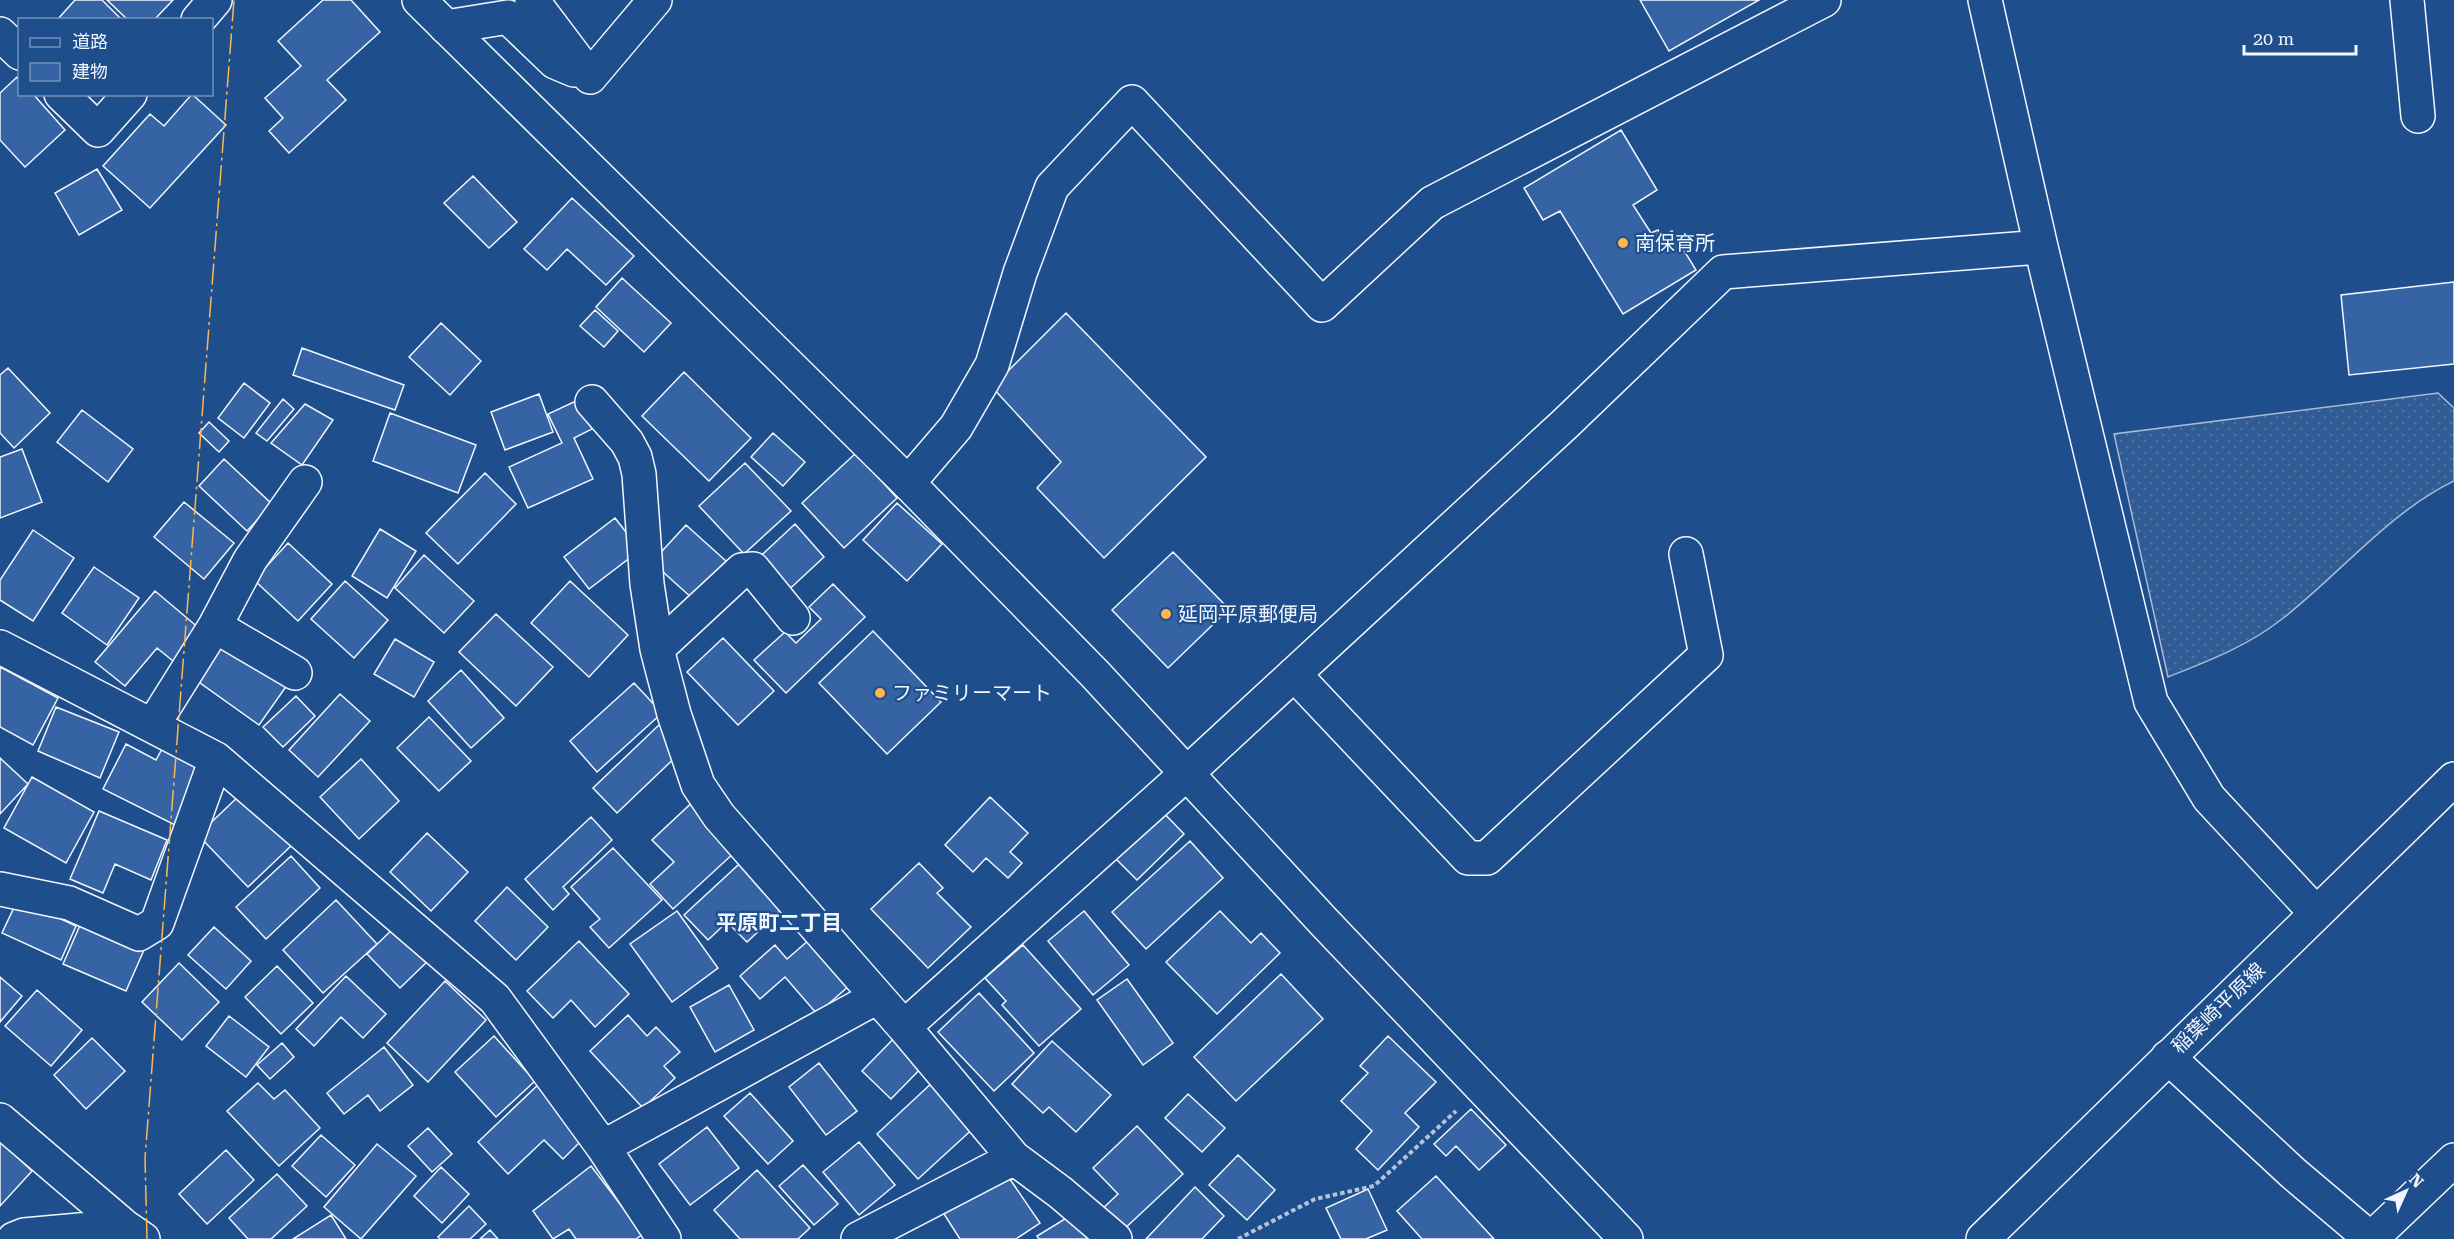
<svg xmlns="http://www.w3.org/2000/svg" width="2454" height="1239" font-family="'Roboto Serif','Noto Sans JP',serif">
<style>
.grass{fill:url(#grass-dots);stroke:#a8bbd7;stroke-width:1.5}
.building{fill:#3563a3;stroke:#f2f6ff;stroke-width:1.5}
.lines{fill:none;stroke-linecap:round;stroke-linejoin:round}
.minor-casing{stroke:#f2f6ff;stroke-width:36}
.tertiary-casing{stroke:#f2f6ff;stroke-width:36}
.primary-casing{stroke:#f2f6ff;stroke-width:36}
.path{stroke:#b3c4dc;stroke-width:4;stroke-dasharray:4.5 3;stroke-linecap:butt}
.minor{stroke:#1f4e8c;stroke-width:33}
.tertiary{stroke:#1f4e8c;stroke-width:33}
.primary{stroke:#1f4e8c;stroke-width:33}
.power{stroke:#ffb74d;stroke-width:1.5;stroke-dasharray:21 4.5 3 4.5;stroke-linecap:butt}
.poi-dot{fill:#ffb74d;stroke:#1f4e8c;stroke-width:2}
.labels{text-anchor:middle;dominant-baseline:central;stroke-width:4.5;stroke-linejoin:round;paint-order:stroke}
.poi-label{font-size:20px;fill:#f2f6ff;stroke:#1f4e8c;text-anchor:start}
.street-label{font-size:20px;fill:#f2f6ff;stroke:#1f4e8c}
.neighbourhood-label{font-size:21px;font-weight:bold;fill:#f2f6ff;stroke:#1f4e8c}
</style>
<defs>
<pattern id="grass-dots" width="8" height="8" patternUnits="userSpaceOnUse" patternTransform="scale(1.5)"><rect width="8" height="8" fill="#305b95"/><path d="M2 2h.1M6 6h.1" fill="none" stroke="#4e73a5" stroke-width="1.8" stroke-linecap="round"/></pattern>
</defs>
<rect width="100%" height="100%" fill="#1f4e8c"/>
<!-- grass -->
<path class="grass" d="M2438 393 2454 408V481C2388 513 2339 575 2282 619 2248 646 2208 661 2168 677L2114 434Z"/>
<!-- building -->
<path class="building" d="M75 0H102L122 20H57Z
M107 0H173L154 20H128Z
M323 0H351L380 32 327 80 346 100 289 153 269 131 283 118 265 98 301 66 278 41Z
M1640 0H1759L1669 51Z
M17 77 20 80V94H33L65 130 25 167 0 140V93Z
M192 94 226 125 150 208 103 166 150 114 164 126Z
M1621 130 1657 190 1633 205 1651 233 1658 230 1662 237 1672 231 1696 270 1623 314 1560 211 1543 220 1524 188Z
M97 169 122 210 79 235 55 193Z
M473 176 517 222 489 248 444 203Z
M572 198 634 256 606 285 567 249 547 270 524 249Z
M622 278 671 323 644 352 596 307Z
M2454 282V364L2349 375 2341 295Z
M2454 282V364L2349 375 2341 295Z
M595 310 618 331 604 347 580 326Z
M1066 313 1206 457 1104 558 1037 488 1061 462 992 387Z
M441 323 481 361 450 395 409 357Z
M302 348 404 385 395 410 293 375Z
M8 368 50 413 14 448 0 433V375Z
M684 372 751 438 709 481 642 416Z
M244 383 270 403 244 438 218 418Z
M539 394 553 432 505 450 491 412Z
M283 399 294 409 267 441 256 433Z
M578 400 592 429 574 438 593 479 528 508 509 467 562 443 548 414Z
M305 404 333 420 302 465 271 443Z
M82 410 133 449 108 482 57 442Z
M390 413 476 445 458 493 373 461Z
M209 422 229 441 219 452 199 433Z
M773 433 805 462 783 486 751 457Z
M22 449 42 502 0 518V457Z
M856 453 897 498 844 548 802 503Z
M224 459 272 504 247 531 199 486Z
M745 463 791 511 744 554 699 506Z
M485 473 516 504 458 564 426 533Z
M184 502 234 543 204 579 154 537Z
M897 503 942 544 907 581 863 540Z
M615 518 640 550 589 589 564 557Z
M795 524 824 557 781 597 751 565Z
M686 525 726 561 693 599 652 562Z
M380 529 416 551 387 598 352 576Z
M33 530 74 558 33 621 0 600V580Z
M288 543 332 584 298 621 254 580Z
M1173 552 1229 609 1168 668 1112 610Z
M424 555 474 601 444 633 395 588Z
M94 567 139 598 107 645 62 613Z
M345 581 388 620 354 658 311 619Z
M570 581 628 635 589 677 531 623Z
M833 584 865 617 786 693 754 660 785 632 796 643 821 619 809 607Z
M155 591 200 629 173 661 157 648 125 686 95 662Z
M496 614 553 667 516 706 459 652Z
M873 631 941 702 887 754 819 683Z
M227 636 290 681 259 725 196 680Z
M723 638 774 691 738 725 687 672Z
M395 639 434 662 414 697 374 674Z
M0 667 58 698 33 745 0 727Z
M461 670 504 718 471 748 428 701Z
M634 683 662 713 597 772 570 741Z
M340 694 370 721 318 777 289 750Z
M296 696 315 716 283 747 263 727Z
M56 707 119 732 100 778 38 751Z
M429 717 471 761 439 791 397 748Z
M661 723 685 748 617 813 593 788Z
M126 744 156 760 163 747 204 767 175 825 103 789Z
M0 758 28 784 0 814Z
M361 759 399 801 359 839 320 797Z
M32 777 94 812 66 863 4 828Z
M243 792 293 844 248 887 198 835Z
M698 797 735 852 673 909 650 884 674 862 652 840Z
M990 797 1028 833 1010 852 1022 863 1008 878 986 858 973 872 945 845Z
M1159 808 1184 834 1137 880 1111 854Z
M99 811 167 840 151 880 115 864 103 893 70 879Z
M591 817 612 840 563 887 569 894 553 910 525 879Z
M427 833 468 872 431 911 390 872Z
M1190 841 1223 878 1146 949 1112 912Z
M613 848 662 900 609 948 590 927 600 919 571 887Z
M749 855 781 910 747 942 727 922 708 940 684 915Z
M291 856 320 888 266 939 236 907Z
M919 863 943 888 937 893 971 927 928 968 871 909Z
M507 887 548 927 516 960 475 921Z
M18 899 76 926 61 960 2 933Z
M336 900 377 944 323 993 283 950Z
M677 911 718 968 672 1002 630 944Z
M1084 911 1129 965 1093 995 1048 941Z
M1220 911 1251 943 1261 933 1280 953 1217 1014 1166 962Z
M401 921 433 956 400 988 367 954Z
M81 923 144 950 126 991 63 964Z
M214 927 251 961 226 989 188 955Z
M809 940 850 985 817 1014 785 977 760 999 740 976 775 945 787 959Z
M579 941 629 994 595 1027 571 1000 553 1018 527 991Z
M1023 945 1081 1009 1039 1046 1002 1005 1006 1001 985 978Z
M179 963 219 1002 182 1040 142 1002Z
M277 966 313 1003 281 1034 245 997Z
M1281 974 1323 1019 1236 1101 1194 1057Z
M346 976 386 1014 363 1038 341 1017 314 1046 296 1029Z
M0 977 22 996 0 1022Z
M1127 979 1173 1043 1143 1065 1097 1000Z
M445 981 486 1020 428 1082 387 1043Z
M729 985 754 1030 715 1052 690 1007Z
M37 990 82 1030 51 1066 5 1026Z
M979 993 1034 1053 994 1091 938 1032Z
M628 1015 647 1036 656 1027 680 1052 664 1066 675 1078 643 1108 590 1051Z
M229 1016 269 1047 246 1077 206 1046Z
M901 1031 930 1059 891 1099 862 1071Z
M494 1036 535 1081 496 1117 455 1072Z
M1388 1036 1436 1082 1405 1113 1419 1127 1378 1170 1356 1149 1372 1131 1341 1101 1368 1073 1360 1066Z
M92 1038 125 1071 86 1109 54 1075Z
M1052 1041 1111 1095 1076 1132 1049 1107 1043 1113 1012 1084Z
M282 1043 294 1057 270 1079 257 1065Z
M384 1047 413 1085 380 1111 368 1095 344 1114 327 1093Z
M819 1063 857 1111 826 1135 789 1087Z
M935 1080 977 1125 918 1179 877 1134Z
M542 1081 590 1132 563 1159 544 1140 508 1174 478 1142Z
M258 1083 274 1099 285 1090 320 1128 279 1166 227 1111Z
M750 1093 793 1141 768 1164 724 1116Z
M1188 1094 1225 1128 1202 1152 1165 1118Z
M1471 1109 1506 1145 1479 1170 1456 1146 1446 1156 1434 1144Z
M1137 1126 1183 1174 1120 1233 1099 1212 1118 1194 1093 1168Z
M707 1127 739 1168 690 1205 659 1164Z
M428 1128 452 1154 432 1172 408 1146Z
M321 1135 355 1165 326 1197 292 1166Z
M0 1141 32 1171 0 1206Z
M859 1142 895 1185 859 1215 823 1172Z
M377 1144 416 1176 361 1239 324 1207Z
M226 1150 254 1180 207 1224 179 1194Z
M1238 1155 1275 1190 1247 1220 1209 1185Z
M803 1165 838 1204 814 1225 779 1186Z
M591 1166 643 1234 636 1239H576L569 1229 553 1239 533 1211Z
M441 1167 469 1194 442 1223 414 1196Z
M757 1170 810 1228 798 1239H740L714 1210Z
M1005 1172 1040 1223 1016 1239H960L944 1214Z
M277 1174 307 1206 271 1239H248L229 1218Z
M1436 1176 1494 1239H1422L1397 1211Z
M1195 1187 1224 1216 1202 1239H1146Z
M1368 1189 1387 1230 1366 1239H1341L1326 1208Z
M469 1206 486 1224 470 1239H440L438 1237Z
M1073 1214 1088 1239H1039L1037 1236Z
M331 1215 346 1239H293Z
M490 1230 498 1239H480Z"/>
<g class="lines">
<!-- minor casing -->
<g class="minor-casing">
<path id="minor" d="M532 0 590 77 655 0
M1985 0 2041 247 2151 702 2209 798 2316 913
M2407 0 2418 116
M198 20 215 0
M446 27 508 17 555 62 574 70
M0 34 20 53
M61 94 98 130 130 94
M592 402 627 442 635 457 639 474 647 584 657 649 674 714 698 785 719 816 904 1027 1186 774 1566 423 1723 272 2041 247
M908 483 956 427 992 365 1020 273 1052 187 1132 102 1322 305 1432 203 1824 0
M215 626 295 673
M0 647 216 759 495 999 603 1147 664 1239
M657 649 742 570 753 569 793 618
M1294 674 1468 858H1487L1706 655 1686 554
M153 725 215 626 250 560 305 482
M0 889 69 903 139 934 157 923 216 759
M2168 1057 2293 1173 2371 1239
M0 1120 124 1226 143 1239
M603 1147 877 997
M1014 1158 1061 1193 1115 1239
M14 1239 24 1235 124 1226
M858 1239 1014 1158 904 1027
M2371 1239 2454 1160"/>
</g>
<!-- tertiary casing -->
<g class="tertiary-casing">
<path id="tertiary" d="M419 0 908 483 1095 674 1324 922 1626 1239"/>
</g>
<!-- primary casing -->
<g class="primary-casing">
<path id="primary" d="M1983 1239 2454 779"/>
</g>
<!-- path -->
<path class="path" d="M1238 1239 1315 1199 1374 1186 1456 1111"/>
<!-- minor -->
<use href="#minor" class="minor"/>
<!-- tertiary -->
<use href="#tertiary" class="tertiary"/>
<!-- primary -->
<use href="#primary" class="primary"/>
<!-- power -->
<path class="power" d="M147 1239 145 1158 234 0"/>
</g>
<!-- markers -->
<g class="poi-dot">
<circle cx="1623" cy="243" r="6"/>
<circle cx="1166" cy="614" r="6"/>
<circle cx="880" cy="693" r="6"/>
</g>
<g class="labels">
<!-- poi labels -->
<g class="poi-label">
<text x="1635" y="243">南保育所</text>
<text x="1178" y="614">延岡平原郵便局</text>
<text x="892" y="693">ファミリーマート</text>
</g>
<!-- street labels -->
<g class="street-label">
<text transform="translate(2218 1008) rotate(-44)">稲葉崎平原線</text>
</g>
<!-- neighbourhood labels -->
<g class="neighbourhood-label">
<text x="779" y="923">平原町二丁目</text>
</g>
</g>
<!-- legend -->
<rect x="18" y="18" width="195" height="78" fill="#1f4e8c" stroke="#7391ba" stroke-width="1.5"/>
<rect x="30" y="38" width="30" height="9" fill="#1f4e8c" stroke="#7391ba" stroke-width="1.5"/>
<text x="72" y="48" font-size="18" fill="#f2f6ff">道路</text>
<rect x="30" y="63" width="30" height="18" fill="#3563a3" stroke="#7391ba" stroke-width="1.5"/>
<text x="72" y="78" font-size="18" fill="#f2f6ff">建物</text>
<!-- north arrow -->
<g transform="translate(2406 1191) rotate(45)" stroke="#1f4e8c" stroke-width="4.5" paint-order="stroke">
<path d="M0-4.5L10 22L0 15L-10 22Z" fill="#f2f6ff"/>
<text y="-9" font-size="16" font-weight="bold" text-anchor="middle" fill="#f2f6ff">N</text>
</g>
<!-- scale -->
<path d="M2244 45v9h112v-9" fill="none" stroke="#f2f6ff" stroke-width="3"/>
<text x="2253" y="45" font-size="18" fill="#f2f6ff" stroke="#1f4e8c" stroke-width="4.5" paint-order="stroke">20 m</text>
</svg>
